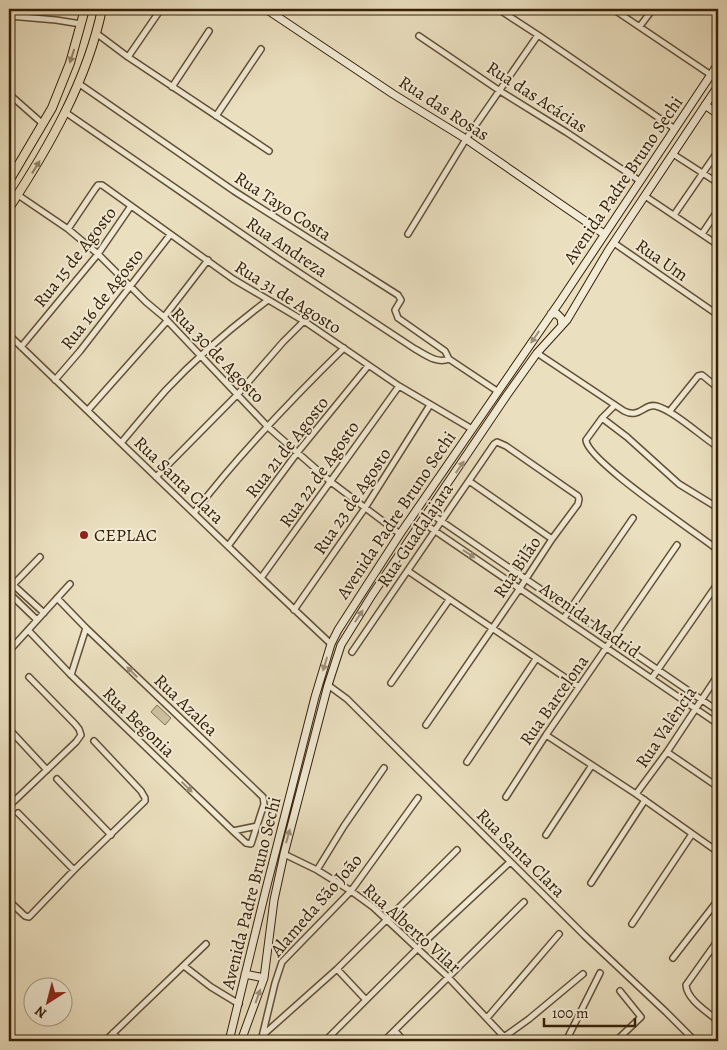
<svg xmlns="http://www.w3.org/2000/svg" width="727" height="1050" font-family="Alegreya,serif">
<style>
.green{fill:#cbbfa0;stroke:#807054}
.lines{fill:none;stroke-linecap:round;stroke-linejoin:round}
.street-casing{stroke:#625035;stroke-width:8}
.secondary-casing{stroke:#352007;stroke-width:9}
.primary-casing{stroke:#352007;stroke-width:10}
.street{stroke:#f1ead5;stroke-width:5}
.secondary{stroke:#f1ead5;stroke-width:7}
.primary{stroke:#eadfbf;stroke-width:8}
.oneway{fill:#908063}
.oneway2{fill:#9c8f78}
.poi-dot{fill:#8f2418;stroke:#f1ead5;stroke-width:2}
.labels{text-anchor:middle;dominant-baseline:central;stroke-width:4;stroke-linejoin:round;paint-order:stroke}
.street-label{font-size:18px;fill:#352007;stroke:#f1ead5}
.poi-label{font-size:18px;fill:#352007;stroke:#f1ead5;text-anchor:start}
</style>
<rect width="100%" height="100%" fill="#eadfbf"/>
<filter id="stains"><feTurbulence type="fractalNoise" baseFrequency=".004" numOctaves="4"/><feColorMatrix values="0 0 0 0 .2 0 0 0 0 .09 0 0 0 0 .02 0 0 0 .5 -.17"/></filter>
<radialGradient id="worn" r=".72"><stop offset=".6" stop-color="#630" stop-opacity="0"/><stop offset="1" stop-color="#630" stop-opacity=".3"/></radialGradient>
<!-- green -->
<path class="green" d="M157 705 171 718 165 725 151 712Z"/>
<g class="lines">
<!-- street casing -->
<g class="street-casing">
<path id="street" d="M498 9 538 35 675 129
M613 9 711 75
M9 16 56 20 81 24
M640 26 653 9
M96 33 128 57 269 151
M419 36 500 91 566 132 640 181
M128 57 161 9
M78 83 234 191 398 295 401 300 395 310 398 318 445 351 449 359
M172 87 209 31
M9 94 43 124
M65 112 277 258 415 349C426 355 437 364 449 359L497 391
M216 116 261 49
M673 154 718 183
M18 195 68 229 98 254 146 302 164 317 268 427 331 482 400 534
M645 196 718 245
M674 215 718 151
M68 229 95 189 98 185H102L233 279 304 321 399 386 472 429
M408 234 466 139 538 35
M702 234 718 210
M614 243 718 315
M164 317 208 260
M9 335 261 578 331 644
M21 347 98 254 131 206
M537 353 624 411C640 419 644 403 656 406 673 410 702 437 718 447
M55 380 80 351 170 235
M615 405 602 418 586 440C587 461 697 533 718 550
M88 410 167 321
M669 412 698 376 702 375 718 388
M602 418 627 437 679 484 718 508
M121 443C136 425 151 407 166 390 197 357 232 327 268 300
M156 477 237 395 283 342 304 321
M469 481 552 539
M428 512 718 711
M194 513C239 454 291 400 344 348
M422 522 718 724
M228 546 297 453 368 366
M408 571 579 687
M261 578 399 386
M9 581 44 613
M9 589 40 557
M9 593 37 620
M294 610 365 508 430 405
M564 618 633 518
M28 630 71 675 233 831 246 843 251 844 264 804 263 797 86 628 57 598
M9 651 70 584
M352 652 494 444 497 442 506 446 578 496 579 499 578 504 552 539 520 588 426 725
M71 675 86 628
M652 678 718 583
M391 683 449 600
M328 685 347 699 584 935 666 1012 695 1041
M9 729 47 770
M546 735 636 794 718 852
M667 752 718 787
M467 762 536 659
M57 779 111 835
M636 794 667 752 718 675
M506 797 546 735 677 545
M9 806 76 742 81 735 79 729 75 724 29 677
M18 813 74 870
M233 831 257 826
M546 835 592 765
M284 854 317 870 351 891 373 907 448 977 508 1041
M317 870 344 826 384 768
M591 883 645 800
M9 901 25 916 29 917 74 870 145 801V798L141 791 94 741
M632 924 692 834
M718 940 686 985C687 1000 708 1012 718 1021
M673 958 718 900
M184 966 211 987 239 1004
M337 969 366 1000
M487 1018 559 934
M395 1031 404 1041
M113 1033 120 1041
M263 1035 337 969 457 850
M504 1037 529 1019 583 974
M105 1041 206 944
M261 1041 275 983 282 962 351 891 418 798
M325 1041 418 948 510 862
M384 1041 524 902
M566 1041 600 973
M616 1041 641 1017 620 991
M681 1041 688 1034"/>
</g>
<!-- secondary casing -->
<g class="secondary-casing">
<path id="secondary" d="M266 9 393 94 466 139 604 234
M705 105 718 114
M551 314H557L561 318 562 325
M245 974 264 978
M229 1041 266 889 315 697 331 644 338 630 400 534 561 300 718 64
M241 1041 264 978 274 900 284 854 328 685 341 645 372 595 507 395 537 353 567 320 608 251 718 86"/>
</g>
<!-- primary casing -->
<g class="primary-casing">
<path id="primary" d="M9 181 52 108 70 63 85 9
M9 208C49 147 87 81 102 9"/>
</g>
<!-- street -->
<use href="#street" class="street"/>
<!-- secondary -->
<use href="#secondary" class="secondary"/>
<!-- primary -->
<use href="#primary" class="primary"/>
</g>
<!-- one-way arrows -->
<defs><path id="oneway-solid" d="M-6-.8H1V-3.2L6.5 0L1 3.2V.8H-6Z" transform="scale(1.25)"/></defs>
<g class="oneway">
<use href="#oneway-solid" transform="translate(72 56) rotate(108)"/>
<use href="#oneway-solid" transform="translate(36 167) rotate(-58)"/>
</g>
<g class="oneway2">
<use href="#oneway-solid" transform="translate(535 337) rotate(125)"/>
<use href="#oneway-solid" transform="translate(460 467) rotate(-55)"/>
<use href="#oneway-solid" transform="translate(469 554) rotate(34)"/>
<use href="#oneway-solid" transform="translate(359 616) rotate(-57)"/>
<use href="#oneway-solid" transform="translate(325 664) rotate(107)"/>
<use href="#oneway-solid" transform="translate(132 672) rotate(-136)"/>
<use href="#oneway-solid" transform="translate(187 787) rotate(44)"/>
<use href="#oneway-solid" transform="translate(288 836) rotate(-75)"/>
<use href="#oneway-solid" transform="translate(258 996) rotate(-70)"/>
</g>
<!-- markers -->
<circle class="poi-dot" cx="84" cy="535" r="5"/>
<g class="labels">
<!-- street labels -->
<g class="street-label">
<text transform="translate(537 97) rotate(33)">Rua das Acácias</text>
<text transform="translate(444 108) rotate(33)">Rua das Rosas</text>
<text transform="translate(623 180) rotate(-56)">Avenida Padre Bruno Sechi</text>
<text transform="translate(283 206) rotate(33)">Rua Tayo Costa</text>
<text transform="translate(287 247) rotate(34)">Rua Andreza</text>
<text transform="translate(75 257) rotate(-52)">Rua 15 de Agosto</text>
<text transform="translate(662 260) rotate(35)">Rua Um</text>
<text transform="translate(288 297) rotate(32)">Rua 31 de Agosto</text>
<text transform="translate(102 299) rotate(-52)">Rua 16 de Agosto</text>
<text transform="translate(218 355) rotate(46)">Rua 30 de Agosto</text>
<text transform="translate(287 447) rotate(-52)">Rua 21 de Agosto</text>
<text transform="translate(319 474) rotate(-55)">Rua 22 de Agosto</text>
<text transform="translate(179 480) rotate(44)">Rua Santa Clara</text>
<text transform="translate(352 501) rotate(-56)">Rua 23 de Agosto</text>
<text transform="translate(396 515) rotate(-56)">Avenida Padre Bruno Sechi</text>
<text transform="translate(415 535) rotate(-56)">Rua Guadalajara</text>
<text transform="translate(517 567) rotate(-56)">Rua Bilão</text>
<text transform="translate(590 620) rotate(35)">Avenida Madrid</text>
<text transform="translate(554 700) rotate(-55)">Rua Barcelona</text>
<text transform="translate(186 705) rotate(44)">Rua Azalea</text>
<text transform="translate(139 722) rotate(44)">Rua Begonia</text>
<text transform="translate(666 727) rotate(-56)">Rua Valência</text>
<text transform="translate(521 853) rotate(45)">Rua Santa Clara</text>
<text transform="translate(251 893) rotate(-76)">Avenida Padre Bruno Sechi</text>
<text transform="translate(316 905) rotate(-49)">Alameda São João</text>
<text transform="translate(412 928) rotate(42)">Rua Alberto Vilar</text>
</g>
<!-- poi labels -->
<g class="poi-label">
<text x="94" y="535">CEPLAC</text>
</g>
</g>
<!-- margin -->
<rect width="727" height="1050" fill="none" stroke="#eadfbf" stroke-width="30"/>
<rect x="10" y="10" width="707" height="1030" fill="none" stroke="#352007" stroke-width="2.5"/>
<rect x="15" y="15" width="697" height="1020" fill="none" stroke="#352007"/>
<!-- north arrow -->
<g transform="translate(48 1002) rotate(216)"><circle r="24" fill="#f1ead5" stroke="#a69983"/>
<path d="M0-4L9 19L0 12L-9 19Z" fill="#8f2418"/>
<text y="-8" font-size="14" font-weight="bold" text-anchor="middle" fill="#352007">N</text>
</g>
<!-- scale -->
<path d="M544 1018v8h91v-8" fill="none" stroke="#352007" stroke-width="2.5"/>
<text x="552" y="1018" font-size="15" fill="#352007" stroke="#f1ead5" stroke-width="4" paint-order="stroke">100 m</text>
<rect width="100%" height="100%" filter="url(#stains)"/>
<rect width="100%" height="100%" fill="url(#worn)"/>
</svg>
